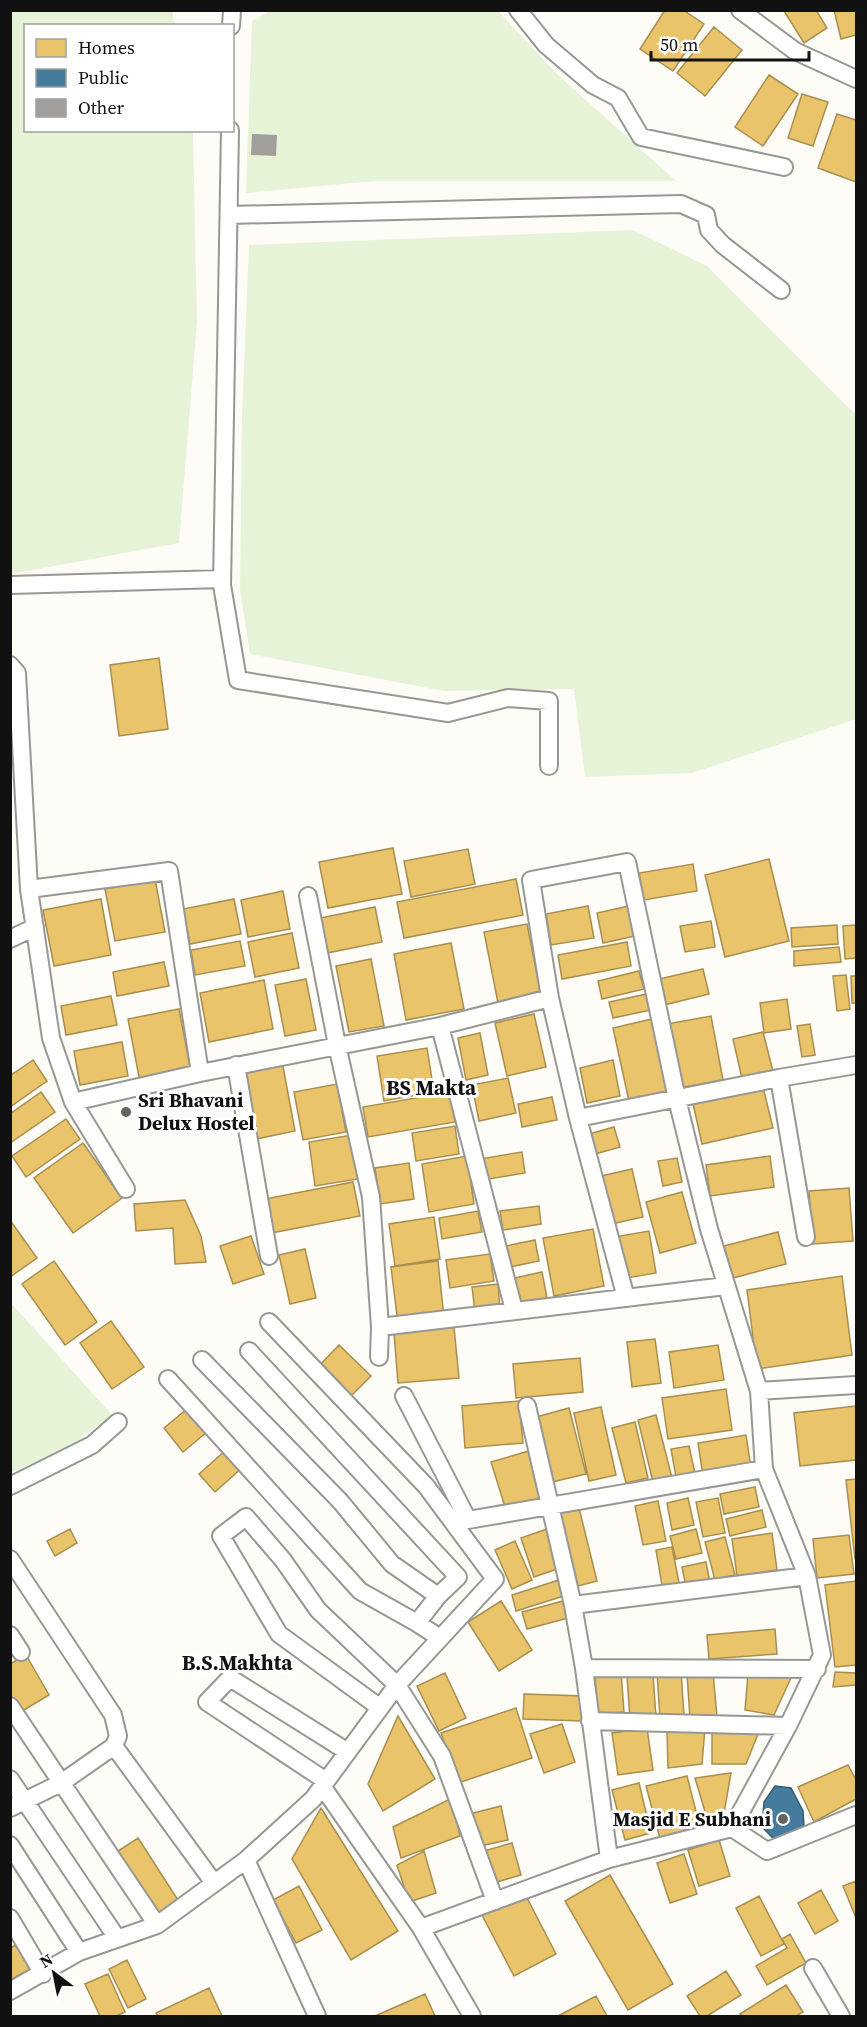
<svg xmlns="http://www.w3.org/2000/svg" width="867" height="2027" font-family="'Source Serif 4',serif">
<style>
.green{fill:#e7f3d7}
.homes{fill:#e9c46a;stroke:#a88e4f;stroke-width:1.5}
.public{fill:#457b9d;stroke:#355b73;stroke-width:1.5}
.building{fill:#a19f9c}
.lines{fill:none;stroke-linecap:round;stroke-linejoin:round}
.street-casing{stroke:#979795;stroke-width:20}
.street{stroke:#fffffe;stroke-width:16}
.poi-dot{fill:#646362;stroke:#fff;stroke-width:2}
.labels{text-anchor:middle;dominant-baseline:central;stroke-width:6;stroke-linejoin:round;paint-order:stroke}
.poi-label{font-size:20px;font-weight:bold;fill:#111;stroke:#fff;text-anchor:start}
.neighbourhood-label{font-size:21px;font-weight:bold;fill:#111;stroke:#fff}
</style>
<rect width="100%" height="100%" fill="#fdfcf7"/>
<!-- green -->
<path class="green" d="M11 10 172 11 175 25 26 26V130L193 131 197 322 179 543 11 574Z
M272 10 498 11 558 75 676 181H374L246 193 252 21Z
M633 230 707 266 856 415V719L692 773 585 777 574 689 444 691 250 654 240 589 242 415 249 245Z
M10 1302 114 1417 94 1428 68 1449 11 1472Z"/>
<!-- homes -->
<path class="homes" d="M665 10H683L704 24 673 71 640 49Z
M816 10 827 28 804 43 784 11Z
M834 10H856V35L841 39Z
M714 27 742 50 705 96 677 73Z
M769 75 798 94 763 146 735 127Z
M802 94 828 102 813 146 788 138Z
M837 114 856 120V182L818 168Z
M159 658 168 729 119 736 110 665Z
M393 848 402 894 328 908 319 862Z
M468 849 475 884 411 897 404 861Z
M769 859 789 941 725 957 705 875Z
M693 864 697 891 644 900 639 873Z
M155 879 165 932 115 941 105 889Z
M516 879 523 915 404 938 397 902Z
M283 891 290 929 248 937 241 900Z
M101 899 111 955 54 966 43 910Z
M234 899 241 934 190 944 183 909Z
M588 906 594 938 551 945 546 914Z
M629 906 635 936 603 943 597 913Z
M375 907 382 942 327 953 320 918Z
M711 921 715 947 685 952 680 926Z
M527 924 541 995 498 1003 484 932Z
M837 925 838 944 792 947 791 928Z
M856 925V958L845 959 843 926Z
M292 933 299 968 255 977 248 942Z
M240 941 245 966 195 975 191 950Z
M627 942 631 966 562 979 558 955Z
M451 943 464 1009 406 1020 394 954Z
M839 947 841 962 794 966V951Z
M371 959 384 1026 349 1032 336 966Z
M164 962 169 986 117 996 113 972Z
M703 969 709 994 664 1005 659 979Z
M639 971 644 989 602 999 598 981Z
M846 975 850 1009 837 1011 833 976Z
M851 976H856V1003H852Z
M306 979 316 1030 285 1036 275 985Z
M264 980 273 1029 209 1042 200 993Z
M647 994 651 1010 613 1018 609 1002Z
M111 996 117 1025 66 1035 61 1006Z
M787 999 791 1029 764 1033 760 1003Z
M179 1009 191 1072 140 1082 128 1019Z
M534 1014 546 1067 507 1076 495 1023Z
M711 1016 723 1080 679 1088 667 1024Z
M656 1018 672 1091 629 1101 613 1028Z
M810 1024 815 1055 802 1057 797 1026Z
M763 1032 774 1075 743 1083 733 1039Z
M480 1033 488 1075 466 1080 458 1038Z
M122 1042 128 1076 80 1085 74 1051Z
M427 1048 434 1092 384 1101 377 1056Z
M33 1060 47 1081 10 1107V1076Z
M613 1060 620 1096 587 1103 580 1068Z
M282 1061 295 1131 256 1139 243 1069Z
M508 1078 516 1113 479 1121 472 1085Z
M762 1083 773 1128 702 1144 692 1099Z
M337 1084 346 1132 303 1140 294 1092Z
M41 1092 55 1112 10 1143V1114Z
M450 1092 455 1122 368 1137 363 1107Z
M552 1097 557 1120 522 1127 518 1104Z
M66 1119 80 1139 26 1177 12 1156Z
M455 1126 459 1154 416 1161 412 1133Z
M614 1127 620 1147 595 1154 589 1134Z
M352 1135 358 1179 315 1186 309 1142Z
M83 1143 122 1198 73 1233 34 1178Z
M522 1152 525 1173 483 1180 480 1159Z
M467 1156 474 1204 429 1212 422 1164Z
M770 1156 774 1187 710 1196 706 1165Z
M677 1158 682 1182 663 1186 658 1161Z
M409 1163 414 1199 380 1204 375 1168Z
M632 1169 643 1217 611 1224 601 1176Z
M353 1182 360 1216 271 1233 265 1199Z
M849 1188 853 1241 813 1244 809 1191Z
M682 1192 696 1243 660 1253 646 1202Z
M185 1200 201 1236 206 1262 175 1264 173 1228 136 1231 134 1204Z
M539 1206 541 1224 503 1230 500 1211Z
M478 1211 482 1232 442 1239 439 1218Z
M434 1217 440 1259 395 1266 389 1224Z
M10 1220 37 1258 10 1277Z
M593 1229 604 1286 554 1296 543 1238Z
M649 1231 656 1273 621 1279 614 1237Z
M778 1232 786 1264 733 1278 724 1246Z
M251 1236 264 1274 233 1284 220 1246Z
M535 1240 539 1261 505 1268 501 1247Z
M305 1249 316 1298 290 1304 279 1255Z
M490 1254 494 1281 450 1288 446 1260Z
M54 1261 97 1322 65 1345 22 1284Z
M438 1261 444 1318 398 1324 391 1267Z
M542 1272 547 1298 515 1304 510 1279Z
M842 1276 852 1355 757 1369 747 1290Z
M498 1284 500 1309 475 1312 472 1287Z
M111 1321 144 1367 112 1389 80 1343Z
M454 1327 459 1378 398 1383 394 1333Z
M655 1339 661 1383 632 1387 627 1342Z
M339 1345 371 1376 347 1400 316 1369Z
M718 1345 724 1380 674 1388 669 1352Z
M580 1358 583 1392 516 1398 513 1364Z
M726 1389 732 1430 668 1439 662 1398Z
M519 1401 523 1443 465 1448 462 1406Z
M856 1406V1460L800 1466 794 1413Z
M601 1407 616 1475 589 1481 574 1413Z
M188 1408 207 1432 183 1452 164 1428Z
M569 1408 586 1474 552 1482 536 1417Z
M656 1415 672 1478 653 1482 638 1420Z
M635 1422 648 1478 626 1483 612 1428Z
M746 1435 751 1468 703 1476 698 1443Z
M689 1446 696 1478 677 1482 671 1449Z
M227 1449 243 1467 215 1492 199 1474Z
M529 1451 543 1499 506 1510 491 1462Z
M856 1479V1559H855L846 1480Z
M755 1487 759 1507 724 1514 720 1494Z
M688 1498 694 1525 672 1530 667 1503Z
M718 1498 725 1533 703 1537 696 1502Z
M658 1501 666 1541 643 1545 635 1506Z
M578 1504 597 1581 574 1587 555 1510Z
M762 1510 766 1527 730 1536 726 1519Z
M70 1529 77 1543 55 1556 47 1541Z
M547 1529 560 1568 534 1577 521 1538Z
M696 1529 702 1553 676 1559 670 1536Z
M772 1533 777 1570 737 1576 732 1539Z
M849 1535 854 1574 817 1578 813 1539Z
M725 1537 735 1575 715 1580 705 1542Z
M515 1541 532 1580 512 1589 495 1550Z
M672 1547 680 1588 663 1591 656 1550Z
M706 1562 710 1583 686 1587 682 1567Z
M562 1579 567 1595 516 1611 512 1595Z
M856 1581V1665L835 1667 825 1585Z
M501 1601 532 1650 499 1671 468 1622Z
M563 1601 568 1618 527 1629 522 1612Z
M775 1629 777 1654 709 1659 707 1635Z
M26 1655 49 1695 19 1713 10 1698V1664Z
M621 1671 624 1712 597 1714 595 1673Z
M681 1671 684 1716 660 1718 657 1673Z
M713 1672 717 1717 690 1719 687 1674Z
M835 1672 856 1673V1685L833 1687Z
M445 1673 466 1718 439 1731 417 1686Z
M653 1674 656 1717 630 1719 627 1676Z
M748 1674 791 1678 774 1715 745 1710Z
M524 1694 584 1696 583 1721 523 1719Z
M516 1708 532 1758 458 1783 441 1733Z
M398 1716 435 1779 383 1811 368 1784Z
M562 1724 575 1762 544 1773 530 1734Z
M647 1728 653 1770 618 1775 612 1733Z
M705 1728 702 1764 668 1768 667 1729Z
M712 1729H760L746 1764H712Z
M848 1765 856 1780V1799L814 1822 798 1787Z
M731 1773 723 1819 709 1825 695 1778Z
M687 1776 701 1831 661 1842 646 1786Z
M639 1783 651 1833 625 1840 612 1790Z
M452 1798 460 1836 401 1858 393 1827Z
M501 1806 508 1840 480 1846 473 1813Z
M321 1808 398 1931 351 1960 292 1859Z
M138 1838 178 1900 155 1915 115 1853Z
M719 1840 730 1876 699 1886 688 1850Z
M512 1843 521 1875 493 1883 484 1851Z
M424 1851 436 1893 409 1902 397 1865Z
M684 1854 697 1894 670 1903 657 1863Z
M610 1875 673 1984 628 2010 565 1901Z
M856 1881V1918L843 1886Z
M299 1886 322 1930 296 1943 273 1900Z
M821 1890 838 1921 815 1934 798 1903Z
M524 1892 556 1954 514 1976 482 1915Z
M759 1896 784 1944 761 1956 736 1908Z
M790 1934 806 1963 767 1985 756 1966 787 1948 782 1939Z
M18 1944 32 1968 10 1980V1948Z
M127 1960 146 1999 128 2008 109 1969Z
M726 1971 741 1995 707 2016H700L687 1996Z
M108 1974 125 2012 116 2016H100L85 1984Z
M786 1985 803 2012 796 2016H742L740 2014Z
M209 1988 222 2016H158L156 2013Z
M425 1994 435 2016H375Z
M596 1996 607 2016H558Z"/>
<!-- public -->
<path class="public" d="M775 1786 791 1788 803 1811 804 1827 774 1839 762 1827 764 1802Z"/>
<!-- building -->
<path class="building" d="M252 134 277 135 276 156 251 155Z"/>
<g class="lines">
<!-- street casing -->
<g class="street-casing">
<path id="street" d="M518 10 546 45 593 85 618 98 641 137 784 167
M740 10 795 51 856 79
M231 26 232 10
M230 130 222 585 238 680 448 713 508 698 549 701V766
M229 215 681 204 706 215 709 230 723 245 781 290
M10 585 222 579
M10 665 17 673 29 889
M308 896 337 1045 371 1197 380 1327 379 1357
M10 939 35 927
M440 1026 514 1310
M236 1065 269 1256
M779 1078 856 1065
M73 1102 51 1038 29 889 169 871 200 1073 440 1026 550 998
M578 1118 779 1078 806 1237
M126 1189 73 1102 200 1073
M269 1322 426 1486 495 1579
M380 1327 726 1286
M249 1351 458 1577 438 1596 417 1623
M202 1360 340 1501 392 1564 438 1596
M168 1379 360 1591 417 1623 440 1638
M759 1391 856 1385
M404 1396 468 1520 764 1469
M527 1406 573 1605 584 1668 609 1859
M10 1486 92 1445 118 1422
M10 1559 113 1715 118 1736 114 1746 61 1783 10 1808
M573 1605 807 1576
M10 1635 21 1652
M584 1668 817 1669
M10 1706 157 1925
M379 1707 279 1634 221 1536 246 1517 283 1560 318 1610 397 1685 442 1756 495 1901
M590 1721 788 1726
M114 1746 214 1883
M10 1779 117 1938
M326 1781 207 1702 230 1678 348 1752
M322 1786 421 1928 609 1859 732 1828 788 1726 822 1655 807 1576 764 1469 759 1391 709 1229 677 1099 627 862 531 880 550 998 578 1118 626 1298
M732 1828 767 1851 856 1815
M10 1845 79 1952
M246 1860 317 2016
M10 1918 43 1974
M421 1928 472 2016
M813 1968 841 2016
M10 1991 79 1952 157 1925 246 1860 313 1799 397 1685 495 1579"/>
</g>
<!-- street -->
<use href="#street" class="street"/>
</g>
<!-- markers -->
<g class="poi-dot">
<circle cx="126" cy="1112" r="6"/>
<circle cx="783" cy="1819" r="6"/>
</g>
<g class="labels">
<!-- poi labels -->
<g class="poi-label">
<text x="138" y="1100">Sri Bhavani<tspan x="138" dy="23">Delux Hostel</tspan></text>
<text x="771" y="1819" text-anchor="end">Masjid E Subhani</text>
</g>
<!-- neighbourhood labels -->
<g class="neighbourhood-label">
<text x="431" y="1087">BS Makta</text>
<text x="237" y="1662">B.S.Makhta</text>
</g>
</g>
<!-- border -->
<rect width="867" height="2027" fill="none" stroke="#111111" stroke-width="24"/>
<!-- legend -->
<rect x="24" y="24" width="210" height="108" fill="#ffffff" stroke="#a0a0a0" stroke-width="1.5"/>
<rect x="36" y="39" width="30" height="18" fill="#e9c46a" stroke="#a0a0a0" stroke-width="1.5"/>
<text x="78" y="54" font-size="18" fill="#111111">Homes</text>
<rect x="36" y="69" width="30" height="18" fill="#457b9d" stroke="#a0a0a0" stroke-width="1.5"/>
<text x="78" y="84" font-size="18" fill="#111111">Public</text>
<rect x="36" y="99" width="30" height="18" fill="#a19f9c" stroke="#a0a0a0" stroke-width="1.5"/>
<text x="78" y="114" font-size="18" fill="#111111">Other</text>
<!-- north arrow -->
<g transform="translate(54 1973) rotate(328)" stroke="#ffffff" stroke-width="4.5" paint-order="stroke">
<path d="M0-4.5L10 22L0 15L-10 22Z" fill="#111111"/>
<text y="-9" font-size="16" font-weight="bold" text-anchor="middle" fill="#111111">N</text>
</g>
<!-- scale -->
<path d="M651 51v9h158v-9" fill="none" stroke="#111111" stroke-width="3"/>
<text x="660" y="51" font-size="18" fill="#111111" stroke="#ffffff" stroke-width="4.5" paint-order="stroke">50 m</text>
</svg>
